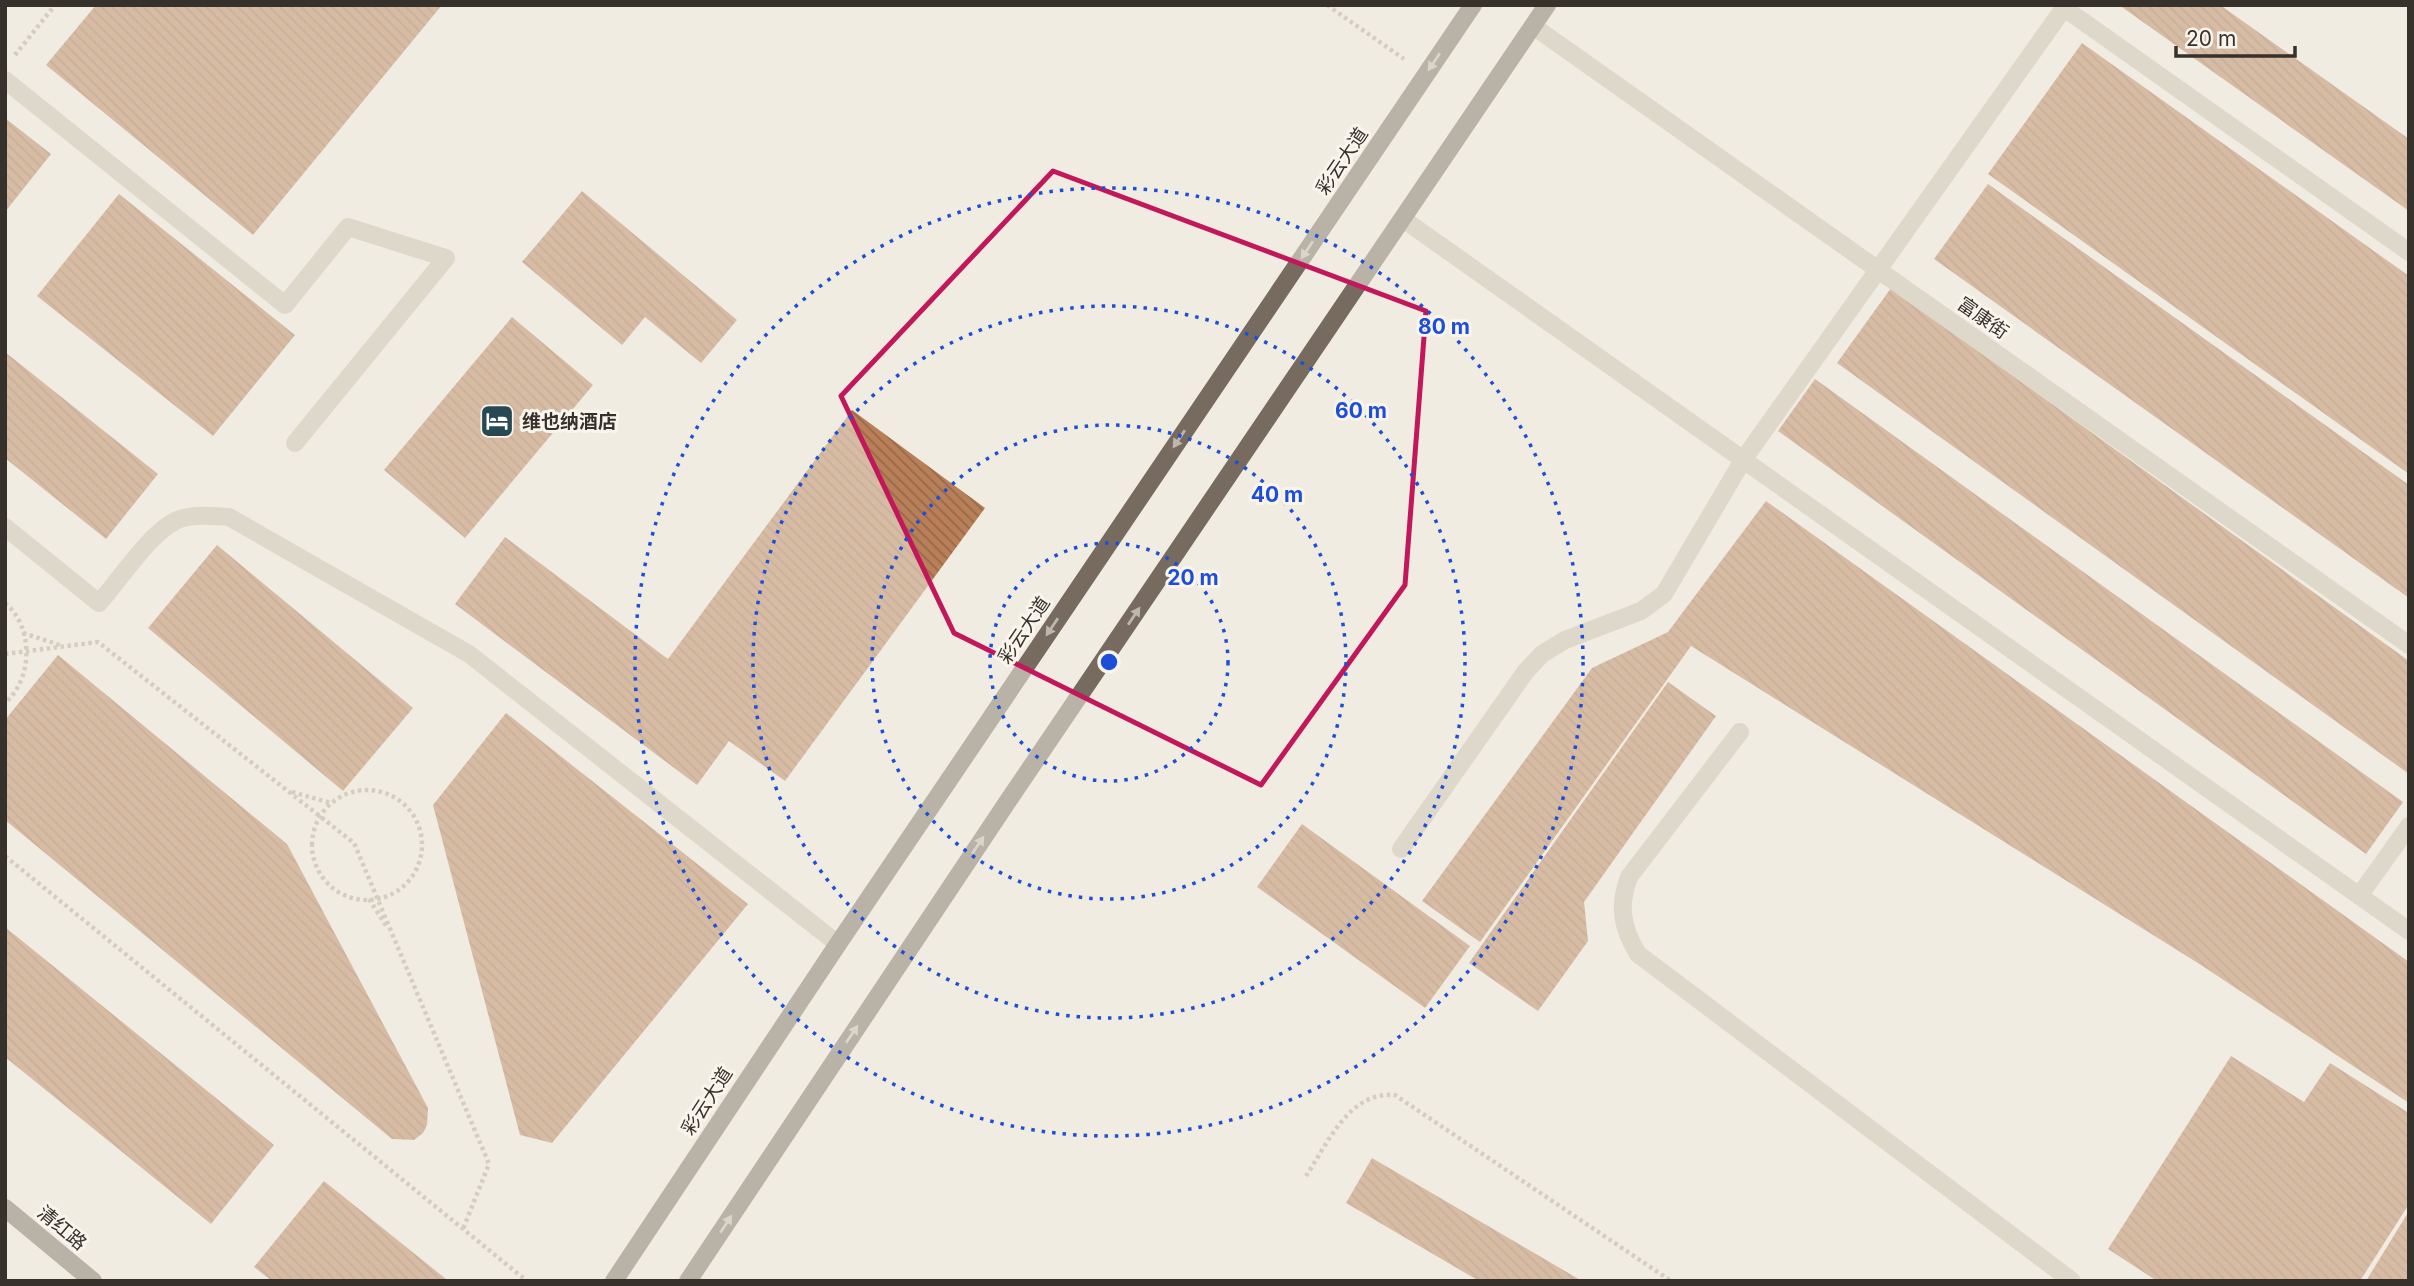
<svg xmlns="http://www.w3.org/2000/svg" width="2414" height="1286" font-family="Inter,'Noto Sans SC',sans-serif">
<style>
.building{fill:url(#building-back-hatch)}
.lines{fill:none;stroke-linecap:round;stroke-linejoin:round}
.path{stroke:#b3a998;stroke-width:4.5;stroke-dasharray:3.5 3.5;stroke-linecap:butt}
.minor{stroke:#c8beae;stroke-width:18}
.major{stroke:#776b5f;stroke-width:18}
.oneway{fill:#beb7ad}
.marked{fill:none;stroke:#c2185b;stroke-width:5;stroke-linejoin:round}
.ring{fill:none;stroke:#1d4ed8;stroke-width:3.5;stroke-dasharray:3.5 7}
.labels{text-anchor:middle;dominant-baseline:central;stroke-width:6;stroke-linejoin:round;paint-order:stroke}
.street-label{font-size:19px;fill:#37312b;stroke:#f9f5ed}
.poi-label{font-size:19px;font-weight:bold;fill:#37312b;stroke:#f9f5ed;text-anchor:start}
.centre{fill:#1d4ed8;stroke:#f9f5ed;stroke-width:3.5}
.ring-label{font-size:21px;text-anchor:middle;font-weight:bold;fill:#1d4ed8;stroke:#f9f5ed;stroke-width:6;stroke-linejoin:round;paint-order:stroke}
</style>
<defs>
<pattern id="building-back-hatch" width="6" height="6" patternUnits="userSpaceOnUse" patternTransform="scale(1.75)"><rect width="6" height="6" fill="#b87f58"/><path d="M-1 5l2 2M0 0l6 6M5-1l2 2" fill="none" stroke="#966949"/></pattern>
</defs>
<rect width="100%" height="100%" fill="#f1ece1"/>
<!-- building -->
<path class="building" d="M96 5H442L253 235 46 65Z
M2119 5H2220L2409 139V211Z
M2082 43 2409 276V474L1988 174Z
M5 118 51 154 5 212Z
M1988 184 2409 485V598L1934 259Z
M582 191 737 320 701 363 645 317 622 345 522 262Z
M119 194 295 335 213 436 37 296Z
M1891 288 2409 661V774L1837 363Z
M512 317 593 385 465 538 384 470Z
M5 352 158 474 106 539 5 458Z
M1815 379 2403 802 2366 854 1778 431Z
M852 410 985 508 785 781 729 741 697 785 455 604 505 537 668 659Z
M1766 501 2409 962V1103L2201 965 1691 646 1480 942 1422 901 1592 668 1668 632Z
M217 545 413 708 343 791 148 628Z
M58 655 287 844 428 1108 427 1125 423 1133 414 1140 392 1139 5 820V720Z
M1668 682 1716 716 1584 902 1588 941 1538 1011 1469 963Z
M506 713 748 904 552 1143 520 1135 433 805Z
M1302 824 1470 946 1425 1008 1257 887Z
M5 927 274 1145 211 1224 5 1057Z
M2231 1056 2304 1102 2330 1063 2409 1113V1204L2360 1281H2157L2108 1249Z
M1372 1158 1582 1281H1479L1346 1203Z
M324 1181 446 1279 272 1281 254 1267Z
M2409 1211V1281H2366Z"/>
<g class="lines">
<!-- path -->
<path class="path" d="M1327 5 1404 59
M15 55 55 5
M5 603C34 627 33 679 5 703
M23 633 60 645
M5 654 98 642 354 843 489 1164 463 1229
M312 845a55 55 0 1 1 110 0a55 55 0 1 1-110 0Z
M292 792 331 803
M5 856 527 1281
M369 899 387 927
M1306 1176C1328 1143 1349 1091 1395 1095L1671 1281"/>
<!-- minor -->
<path class="minor" d="M1533 26 2409 645
M5 80 285 305 348 227 446 258 295 443
M1403 219 2409 931
M5 527 99 603C119 581 152 529 180 519 195 514 213 516 229 517L469 654 838 944
M1740 732 1629 877C1618 906 1622 928 1638 954L2072 1281
M1401 849 1526 671 1542 654 1565 640 1641 611 1664 594 1743 460 2064 8 2409 252
M2359 896 2409 826"/>
<!-- major -->
<path class="major" d="M5 1208 93 1281
M614 1281 838 944 1473 5
M688 1281 1008 801 1547 5"/>
</g>
<!-- one-way arrows -->
<defs><path id="oneway-solid" d="M-6-.8H1V-3.2L6.5 0L1 3.2V.8H-6Z" transform="scale(1.75)"/></defs>
<g class="oneway">
<use href="#oneway-solid" transform="translate(1434 62) rotate(124)"/>
<use href="#oneway-solid" transform="translate(1307 250) rotate(124)"/>
<use href="#oneway-solid" transform="translate(1179 439) rotate(124)"/>
<use href="#oneway-solid" transform="translate(1134 616) rotate(-56)"/>
<use href="#oneway-solid" transform="translate(1052 627) rotate(124)"/>
<use href="#oneway-solid" transform="translate(978 845) rotate(-56)"/>
<use href="#oneway-solid" transform="translate(852 1034) rotate(-56)"/>
<use href="#oneway-solid" transform="translate(726 1224) rotate(-57)"/>
</g>
<!-- marked area -->
<path d="M0 0H2414V1286H0ZM1053 171 1426 311 1405 585 1261 785 954 633 841 396Z" fill="#f1ece1" fill-opacity=".55" fill-rule="evenodd"/>
<path class="marked" d="M1053 171 1426 311 1405 585 1261 785 954 633 841 396Z"/>
<!-- distance rings -->
<g class="ring">
<circle cx="1109" cy="662" r="119"/>
<circle cx="1109" cy="662" r="237"/>
<circle cx="1109" cy="662" r="356"/>
<circle cx="1109" cy="662" r="474"/>
</g>
<!-- icons -->
<defs>
<g id="hotel-square" transform="scale(1.75)"><rect x="-9" y="-9" width="18" height="18" rx="4" fill="#264954" stroke="#f9f5ed"/><path d="M-6-4.5h1.5V1H6V5H4.5V3h-9V5H-6ZM-4 0a1.8 1.8 0 1 1 3.6 0ZM.5 0V-2.5h3Q6-2.5 6 0Z" fill="#fff"/></g>
</defs>
<g fill-rule="evenodd">
<use href="#hotel-square" x="497" y="421"/>
</g>
<g class="labels">
<!-- street labels -->
<g class="street-label">
<text transform="translate(1342 161) rotate(-56)">彩云大道</text>
<text transform="translate(1983 318) rotate(35)">富康街</text>
<text transform="translate(1024 630) rotate(-56)">彩云大道</text>
<text transform="translate(707 1101) rotate(-57)">彩云大道</text>
<text transform="translate(62 1228) rotate(40)">清红路</text>
</g>
<!-- poi labels -->
<g class="poi-label">
<text x="522" y="421">维也纳酒店</text>
</g>
</g>
<circle cx="1109" cy="662" r="10" class="centre"/>
<g class="ring-label">
<text x="1444" y="334">80 m</text>
<text x="1361" y="418">60 m</text>
<text x="1277" y="502">40 m</text>
<text x="1193" y="585">20 m</text>
</g>
<!-- border -->
<rect width="2414" height="1286" fill="none" stroke="#37312b" stroke-width="14"/>
<!-- scale -->
<path d="M2176 46v10h119v-10" fill="none" stroke="#37312b" stroke-width="3.5"/>
<text x="2186" y="46" font-size="21" fill="#37312b" stroke="#f9f5ed" stroke-width="5" paint-order="stroke">20 m</text>
</svg>
